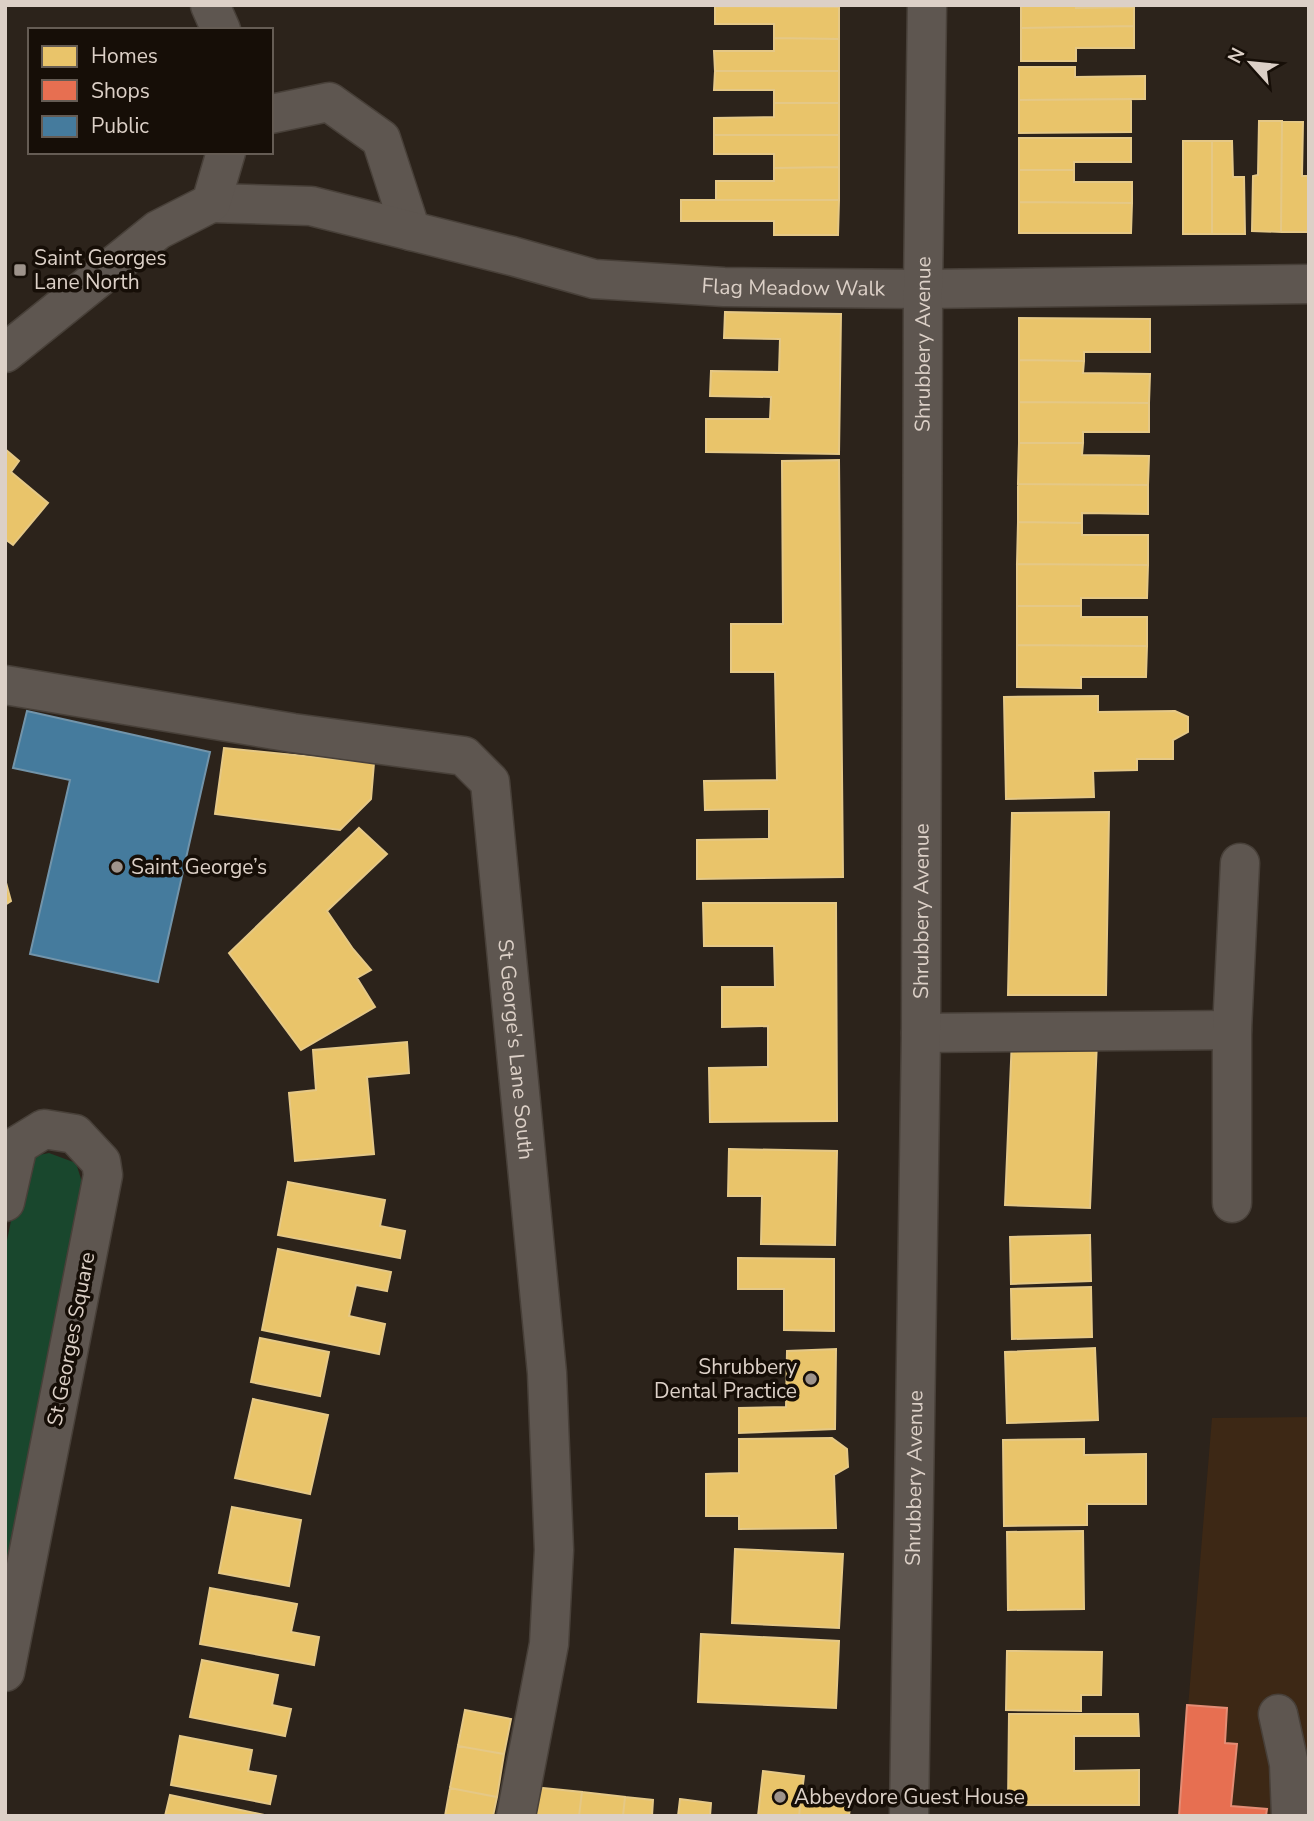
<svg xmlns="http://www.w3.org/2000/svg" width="1314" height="1821" font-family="'Nunito Sans',sans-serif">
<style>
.built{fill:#3d2815}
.green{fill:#19472d}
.homes{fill:#e9c46a;stroke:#e5c886;stroke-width:2}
.shops{fill:#e76f51;stroke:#e48c74;stroke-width:2}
.public{fill:#457b9d;stroke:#7294aa;stroke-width:2}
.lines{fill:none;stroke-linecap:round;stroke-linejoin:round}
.minor-casing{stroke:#484039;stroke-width:41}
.minor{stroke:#5e5650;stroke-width:38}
.poi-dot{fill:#9e938b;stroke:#160e07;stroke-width:2.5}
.labels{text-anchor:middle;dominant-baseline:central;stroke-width:7;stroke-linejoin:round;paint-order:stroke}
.poi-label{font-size:21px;fill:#dcd0c7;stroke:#160e07;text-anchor:start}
.street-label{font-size:21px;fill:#dcd0c7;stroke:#160e07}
</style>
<rect width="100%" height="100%" fill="#2c231b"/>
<!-- built -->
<path class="built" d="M1309 1417V1816H1179L1212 1418Z"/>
<!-- green -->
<path class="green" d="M49 1153 76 1163 85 1192 5 1574V1250L19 1182 34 1156Z"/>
<!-- homes -->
<path class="homes" d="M715 5H839V7L715 6Z
M1021 5H1076V8L1134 7V26L1021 28Z
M715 6 839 7V39L774 38V24H715Z
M1134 26V48H1076V61H1021V28Z
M774 38 839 39V71H715L714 51H774Z
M1019 67H1075V77L1145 76V99L1019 100Z
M715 71H839V103H774V90H714Z
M1131 99V132L1019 133V100Z
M774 103H839V135H714V118L774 117Z
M1259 121H1282L1281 232 1252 231 1253 176 1258 175Z
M1282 121 1303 122 1302 176H1309V232H1281Z
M714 135H839V167L774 168V154H714Z
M1019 138H1131V162H1074V170H1019Z
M1183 141H1212V234H1183Z
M1212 141H1232L1233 177H1244L1245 234H1212Z
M839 167V200H716V181H774V168Z
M1019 170H1074V182H1132V203L1019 202Z
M681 200H839L838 235H774V221H681Z
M1019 202 1132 203 1131 233H1019Z
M725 312 841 314 839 454 706 452V419H770L771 397 710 396 711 371 779 372 780 339 724 338Z
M1019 318 1150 319V352H1084V361L1019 360Z
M1019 360 1084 361 1083 373 1150 374 1149 403 1019 402Z
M1019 402 1149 403V432H1083V443H1019Z
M1019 443H1083L1082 455 1149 456 1148 485 1018 484Z
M5 449 19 461 11 472 48 503 13 545 5 539Z
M839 460 843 877 697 879V840L769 839V809L705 810 704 781 777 780 775 672H731V624H783L782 461Z
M1018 484 1148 485V514L1082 513V523L1018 522Z
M1018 522 1082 523V535H1148V565L1017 564Z
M1017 564 1148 565 1147 598H1081V606H1017Z
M1017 606H1081V617H1147V646L1017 645Z
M1017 645 1147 646 1146 677H1081V688L1017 687Z
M1098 696V712L1175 711 1188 717V732L1173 740V759H1137V770L1093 771 1094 797 1006 799 1004 697Z
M224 748 374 763 371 799 340 830 215 814Z
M1109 812 1106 995H1008L1012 813Z
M359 828 387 854 327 911 353 949 371 970 357 978 375 1007 301 1050 229 953Z
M5 879 11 901 5 905Z
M703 903H836L837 1121 710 1122 709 1068 768 1067V1026L722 1027V987H775L774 946H704Z
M1012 1038 1097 1041 1090 1208 1005 1205Z
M407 1042 409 1073 367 1077 374 1154 295 1161 289 1093 316 1090 313 1050Z
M729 1149 837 1151 835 1245 761 1244 762 1196H728Z
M288 1182 385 1200 380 1226 405 1231 400 1258 278 1235Z
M1090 1235 1091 1281 1011 1284 1010 1237Z
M278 1249 391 1272 387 1291 356 1285 349 1316 385 1324 379 1354 262 1330Z
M738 1258 834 1259V1331L784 1330V1289H738Z
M1091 1287 1092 1337 1012 1339 1011 1289Z
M260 1338 329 1352 320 1396 251 1382Z
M1095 1348 1098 1420 1007 1423 1005 1352Z
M836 1349 835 1429 739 1433V1408L786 1407 787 1351Z
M253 1399 328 1415 310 1494 235 1478Z
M832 1438 847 1449 848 1467 834 1475 836 1528 739 1529V1516H706V1474L739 1473V1439Z
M1084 1439V1455L1146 1454V1504H1087V1525L1004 1526 1003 1440Z
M232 1507 301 1520 289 1586 219 1573Z
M1083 1531 1084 1609 1008 1610 1007 1532Z
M735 1549 843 1554 839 1628 732 1623Z
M210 1588 297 1604 291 1632 319 1637 314 1665 200 1644Z
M701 1634 839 1641 836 1708 698 1702Z
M1007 1651 1102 1652 1101 1695H1081V1711L1006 1710Z
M202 1660 278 1675 272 1705 291 1709 285 1736 190 1717Z
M465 1710 511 1719 504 1754 458 1746Z
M1009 1714H1138L1139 1736H1074V1771L1139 1770V1805H1008Z
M180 1736 252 1750 248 1771 276 1776 270 1804 171 1785Z
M458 1746 504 1754 497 1797 450 1788Z
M763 1771 804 1776 799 1816H758Z
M533 1787 582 1792 579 1816H530Z
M450 1788 497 1797 493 1816H445Z
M802 1791 851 1797 849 1816H799Z
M582 1792 625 1797 623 1816H579Z
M170 1795 269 1816H165Z
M625 1797 653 1800 652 1816H623Z
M680 1799 711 1803 710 1816H678Z"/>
<!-- shops -->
<path class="shops" d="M1187 1705 1227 1708 1225 1743 1237 1744 1231 1806 1267 1809 1266 1816H1179Z"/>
<!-- public -->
<path class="public" d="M27 711 210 752 158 982 30 954 70 780 13 768Z"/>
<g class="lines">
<!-- minor casing -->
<g class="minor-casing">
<g id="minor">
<path d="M210 5 221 30"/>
<path d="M271 114 329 102 381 139 411 231"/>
<path id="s1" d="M211 203 311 206 512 256 594 279 724 287 923 289 1309 284"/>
<path d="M5 353 158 230 211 203 226 152"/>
<path id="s2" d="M5 685 293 733 464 756 490 782 547 1373 554 1550 549 1644 516 1816"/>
<path d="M921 1033 1232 1030"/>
<path d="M5 1202 18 1145 44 1129 75 1134 101 1162 103 1175 5 1672"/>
<path d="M1232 1203V1030L1240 863"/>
<path d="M1278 1714 1289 1764 1291 1816"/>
<path id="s3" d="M909 1816 921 1033 923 289 927 5"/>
</g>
</g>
<!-- minor -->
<use href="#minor" class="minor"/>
</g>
<!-- markers -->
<g class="poi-dot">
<rect x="13" y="263" width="14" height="14" rx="3.5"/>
<circle cx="117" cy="867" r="7"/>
<circle cx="811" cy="1379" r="7"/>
<circle cx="780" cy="1797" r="7"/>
</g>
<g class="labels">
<!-- poi labels -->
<g class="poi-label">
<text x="34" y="258">Saint Georges<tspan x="34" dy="24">Lane North</tspan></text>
<text x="131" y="867">Saint George’s</text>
<text x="797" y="1367" text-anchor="end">Shrubbery<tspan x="797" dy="24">Dental Practice</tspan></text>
<text x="794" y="1797">Abbeydore Guest House</text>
</g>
<!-- street labels -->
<g class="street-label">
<text stroke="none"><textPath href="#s1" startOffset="592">Flag Meadow Walk</textPath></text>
<text stroke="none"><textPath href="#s3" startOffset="1472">Shrubbery Avenue</textPath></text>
<text stroke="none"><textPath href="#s3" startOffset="905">Shrubbery Avenue</textPath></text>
<text stroke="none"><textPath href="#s2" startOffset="770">St George's Lane South</textPath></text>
<text transform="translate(71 1339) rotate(-79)">St Georges Square</text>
<text stroke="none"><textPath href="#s3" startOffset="338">Shrubbery Avenue</textPath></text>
</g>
</g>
<!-- border -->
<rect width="1314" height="1821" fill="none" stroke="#dcd0c7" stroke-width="14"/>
<!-- legend -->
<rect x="28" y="28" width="245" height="126" fill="#160e07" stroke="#655c54" stroke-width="2"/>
<rect x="42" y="46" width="35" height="21" fill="#e9c46a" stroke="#655c54" stroke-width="2"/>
<text x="91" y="63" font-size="21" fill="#dcd0c7">Homes</text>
<rect x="42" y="80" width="35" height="21" fill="#e76f51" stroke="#655c54" stroke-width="2"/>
<text x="91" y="98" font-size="21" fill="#dcd0c7">Shops</text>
<rect x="42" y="116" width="35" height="21" fill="#457b9d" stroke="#655c54" stroke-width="2"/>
<text x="91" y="133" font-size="21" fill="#dcd0c7">Public</text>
<!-- north arrow -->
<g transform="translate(1251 63) rotate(297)" stroke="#160e07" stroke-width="5" paint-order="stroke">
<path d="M0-5L12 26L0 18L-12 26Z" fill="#dcd0c7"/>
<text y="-10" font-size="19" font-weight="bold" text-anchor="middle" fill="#dcd0c7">N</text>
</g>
</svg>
